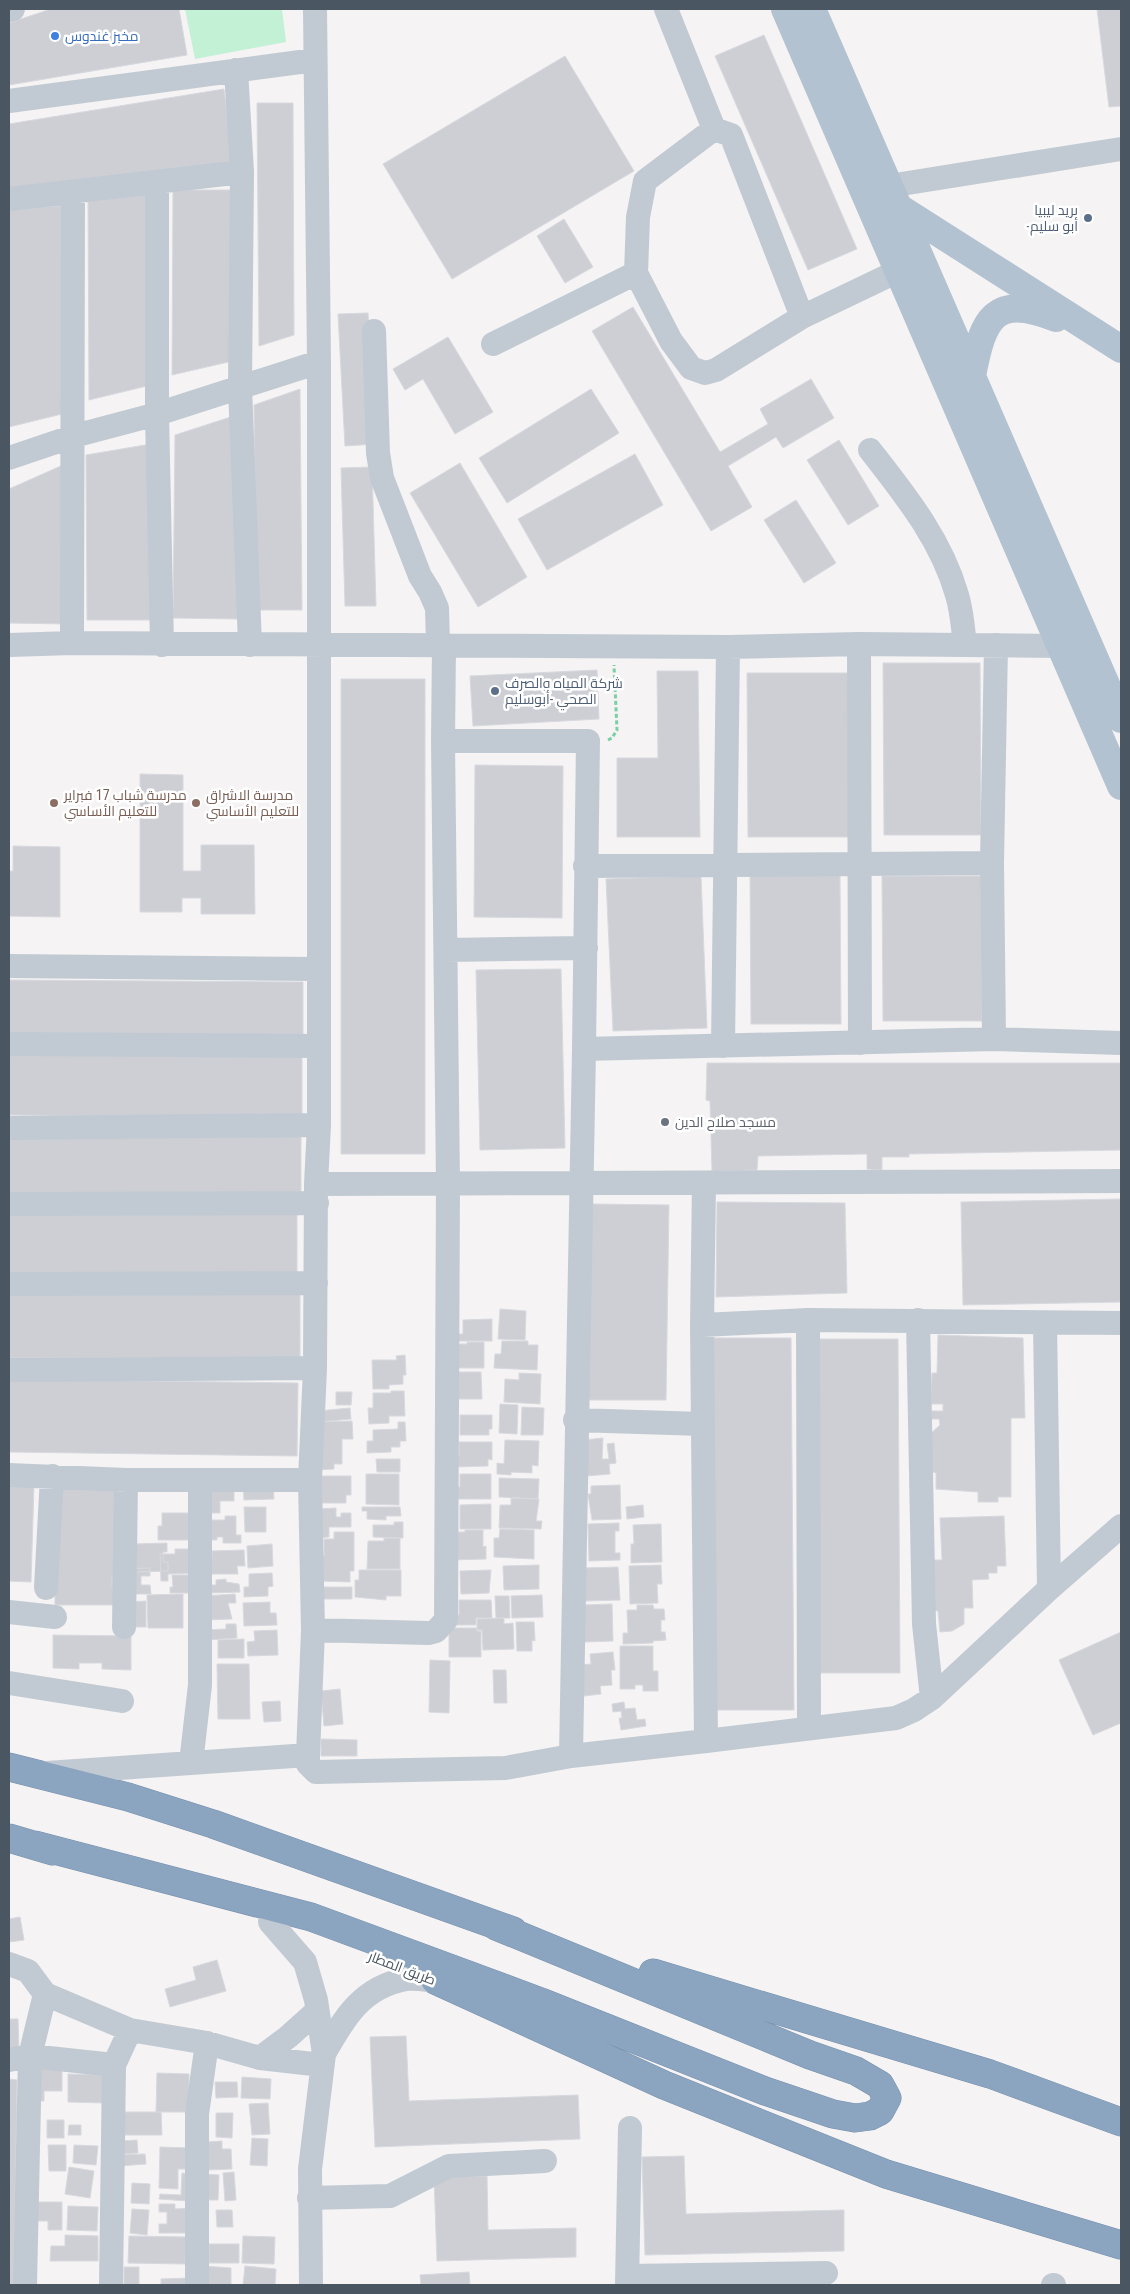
<svg xmlns="http://www.w3.org/2000/svg" width="1130" height="2294" font-family="'Roboto Condensed',Cairo,sans-serif">
<style>
.green{fill:#c3f1d5}
.building{fill:#cdcfd5;stroke:#d7d9de}
.lines{fill:none;stroke-linecap:round;stroke-linejoin:round}
.highway-casing{stroke:#7690ad;stroke-width:29}
.path{stroke:#7ad0a6;stroke-width:3;stroke-dasharray:4 2.5;stroke-linecap:butt}
.minor{stroke:#c1cad2;stroke-width:24}
.major{stroke:#b3c2d1;stroke-width:28}
.highway{stroke:#8ba5c1;stroke-width:28}
.shop-dot{fill:#3f7fe0;stroke:#fff;stroke-width:2}
.service-dot{fill:#5c6f8a;stroke:#fff;stroke-width:2}
.education-dot{fill:#8d6e63;stroke:#fff;stroke-width:2}
.worship-dot{fill:#6b7280;stroke:#fff;stroke-width:2}
.labels{text-anchor:middle;dominant-baseline:central;stroke-width:5;stroke-linejoin:round;paint-order:stroke}
.shop-label{font-size:14px;fill:#366cbe;stroke:#fff;text-anchor:start}
.service-label{font-size:14px;fill:#4e5e75;stroke:#fff;text-anchor:end}
.education-label{font-size:14px;fill:#785e54;stroke:#fff;text-anchor:start}
.worship-label{font-size:14px;fill:#5b616d;stroke:#fff;text-anchor:start}
.street-label{font-size:14px;fill:#4a5661;stroke:#fff}
</style>
<rect width="100%" height="100%" fill="#f5f3f3"/>
<!-- green -->
<path class="green" d="M185 9H282L286 42 195 59Z"/>
<!-- building -->
<path class="building" d="M51 9H179L187 55 9 85V23Z
M1097 9H1121V106L1109 107Z
M764 35 857 249 808 270 715 56Z
M565 56 634 171 452 279 383 164Z
M224 89 233 165 9 192V124Z
M257 103H293L294 335 259 346Z
M173 190H239L237 360 172 375Z
M88 195H153L155 384 89 400Z
M9 206H69L70 412 9 427Z
M564 219 593 267 565 283 537 236Z
M633 307 720 452 768 424 760 409 811 379 834 418 783 448 776 437 728 466 752 507 711 531 592 331Z
M368 313 375 444 345 446 338 314Z
M448 337 493 412 455 434 423 379 405 390 393 369Z
M300 389 302 610H256L254 405Z
M591 389 619 433 507 503 479 458Z
M240 414 238 619 173 618 175 435Z
M839 440 879 506 848 525 807 460Z
M151 444V620H87L86 455Z
M635 454 663 505 547 570 518 519Z
M72 461 68 624 9 623V489Z
M460 463 527 577 478 607 410 493Z
M372 467 376 606H345L341 468Z
M796 500 836 563 804 583 764 520Z
M883 663H980L981 835H884Z
M597 670 599 719 473 726 470 676Z
M657 671H698L700 837H617V758H658Z
M747 673H853L854 837H748Z
M341 679H425V1154H341Z
M475 765 563 766 562 918 474 917Z
M140 774 183 775V871H201V845H254L255 914H201V898H182V912H140Z
M13 846 60 847V917L9 916V871H13Z
M750 874H840L841 1024H751Z
M701 876 707 1028 613 1031 606 879Z
M882 876H981L982 1021H883Z
M561 969 565 1148 480 1150 476 970Z
M9 980 303 982V1037L9 1036Z
M9 1053 302 1056V1118L9 1115Z
M707 1063H1121V1150L909 1154V1157H882V1170L867 1169V1154L758 1156 757 1170 712 1171 710 1101 706 1100Z
M9 1135H301V1195L9 1196Z
M1121 1199V1302L963 1305 961 1202Z
M717 1202 845 1203 847 1293 716 1297Z
M592 1204 669 1205 666 1400H584Z
M9 1210 297 1211V1274H9Z
M300 1293V1358H9V1294Z
M500 1309 526 1311 525 1340 498 1339Z
M492 1319V1341H457V1334H463V1320Z
M938 1335 1023 1338 1025 1418H1011V1497H998V1502H978V1492L936 1489V1473L930 1471V1434L940 1425 939 1419H924V1411H943V1404H931L932 1373H937Z
M711 1338H791L794 1710H714Z
M817 1339H898L900 1673H819Z
M502 1341H528V1345H538L537 1370 494 1368 495 1354H501Z
M467 1342H484V1368H452L456 1344H467Z
M405 1355 406 1375H403V1384L389 1385V1389H373L372 1360H397L396 1356Z
M450 1372H481L482 1399H450Z
M519 1373 541 1374 540 1404 504 1402 505 1379 519 1380Z
M9 1379 298 1383 297 1456 9 1452Z
M391 1391H404L405 1416H389V1423L369 1424 368 1408H373V1393H391Z
M336 1392H352L351 1405H336Z
M500 1404 518 1405 517 1434 499 1433Z
M522 1407 544 1408 543 1435H521Z
M350 1408 351 1419 319 1422 318 1411Z
M460 1415H492V1429H489V1435H460Z
M352 1421 353 1439H342V1464H334V1469L317 1470 316 1422Z
M398 1422H405L406 1441H400V1447H391V1452L367 1453V1441H373V1430L398 1429Z
M603 1438 602 1459H609L607 1444 614 1443 616 1463 609 1464 610 1474 587 1476 584 1440Z
M505 1440 539 1441 538 1466 532 1465V1473L511 1472V1475L497 1474V1463L504 1464Z
M459 1442H492V1460L488 1459V1466L454 1467V1456H459Z
M376 1459H400V1472H377Z
M366 1474H399V1505L366 1504Z
M460 1474H491V1499H456V1487H460Z
M321 1476H351V1495H346V1503H312Z
M499 1478 539 1479 538 1499 499 1497Z
M273 1479 274 1499 244 1500 243 1481Z
M54 1481H118V1605H55Z
M9 1483 34 1485 31 1582 9 1581Z
M620 1485 621 1519 592 1520 588 1494H591V1486Z
M208 1486H234V1501H220V1513H208Z
M511 1498 539 1499 536 1521H542L541 1529 499 1528 500 1505H511Z
M491 1504V1529H460V1505Z
M643 1505 644 1517 627 1519 626 1507Z
M244 1507H266V1532H245Z
M362 1507H400L401 1516H386V1520L367 1519V1511H362Z
M336 1508V1517H341V1513H351V1527H329V1537L316 1538V1509Z
M162 1513H189V1540H158V1526H162Z
M225 1516H236V1535H241V1543H223V1537H217V1540H204V1520H225Z
M1004 1516 1006 1566H997V1573H988L989 1579 972 1580 973 1608H964V1624L952 1631 940 1632 938 1611 932 1610V1560H942L940 1518Z
M394 1522H403V1538L373 1537V1525H394Z
M619 1523V1531H615V1553H620V1560L589 1561 588 1524Z
M661 1524 662 1562 631 1563V1544H634L633 1525Z
M500 1529 534 1530V1559L494 1557V1538H499Z
M465 1530H483V1547L486 1546V1559L450 1560 453 1532H465Z
M334 1532H354V1571H350V1582L319 1581 318 1556H324V1539H334Z
M384 1538H400V1569H367L368 1541H384Z
M167 1543V1552H163V1562H168V1571L136 1572 135 1544Z
M272 1544 273 1566 248 1568 247 1546Z
M175 1549H193L194 1573 168 1574V1581H161L160 1554H175Z
M244 1550 245 1566H237L238 1574H209L204 1558H212V1551Z
M539 1565V1589L504 1590 503 1566Z
M661 1565 662 1584H657L658 1603 630 1604 629 1566Z
M618 1567 620 1600 585 1601 584 1568Z
M150 1568V1576H141V1585H150L151 1594H117V1586L112 1587V1577H116V1569Z
M359 1570H401V1596H386V1600L355 1597V1580H359Z
M491 1570 489 1593 461 1594 460 1571Z
M272 1573 273 1586 268 1587V1596L244 1597V1587H249V1574Z
M172 1575H193L189 1593H170V1587H173Z
M226 1579V1582L239 1584 240 1592 208 1593 207 1585H216V1580Z
M322 1587H352V1599H322Z
M183 1594V1628H148L147 1595Z
M235 1594 236 1603H228L232 1619 205 1620 204 1596Z
M542 1595 543 1617 512 1618 511 1596Z
M495 1596H509L510 1618H496Z
M459 1600H491L492 1618H476V1625H454V1616L459 1615Z
M146 1601V1627H123L125 1602Z
M270 1602V1613H276L277 1625 244 1626 243 1603Z
M612 1604 613 1641 584 1642 583 1605Z
M637 1605H653L654 1609H664L665 1620H661V1632H665L666 1640 653 1641V1643L623 1644V1633H628L627 1610H637Z
M504 1618V1624L513 1623 514 1649 483 1650 482 1630H477V1619Z
M516 1622H534L535 1641 532 1640V1651H517Z
M226 1624H236L237 1638 207 1640 206 1630 226 1629Z
M449 1628H477V1631H481V1657H449Z
M277 1630 278 1655 248 1656 247 1642 255 1641 254 1631Z
M1121 1632V1723L1093 1735 1059 1660Z
M53 1635 131 1636V1670L102 1669V1663H79V1669L53 1668Z
M244 1639V1658H218V1640Z
M620 1646H653V1671H658V1691H643V1685H635V1689H620Z
M613 1652 615 1670H611L612 1685 600 1686 601 1694 584 1696 581 1665 591 1664 590 1654Z
M430 1660 450 1661 449 1713 429 1712Z
M217 1664H249L250 1719H218Z
M493 1670H506L507 1703H494Z
M340 1689 343 1724 324 1726 321 1691Z
M280 1701 281 1721 264 1722 262 1702Z
M624 1702 625 1709 635 1708 637 1720 645 1719 646 1726 621 1730 619 1718H622L621 1711 613 1712 612 1704Z
M321 1739 357 1740V1756H321Z
M20 1917 24 1940 9 1942V1919Z
M217 1960 226 1991 170 2007 165 1989 196 1980 193 1967Z
M9 2019H18L19 2051H9Z
M406 2036 409 2101 578 2095 580 2139 375 2147 370 2037Z
M33 2066 62 2067V2091H44V2101H33Z
M157 2073 189 2074V2112H156Z
M68 2074 106 2075 105 2103 68 2102Z
M242 2077 271 2079 270 2099 241 2098Z
M9 2079 17 2080 14 2285H9Z
M215 2082H237L238 2097 216 2098Z
M268 2103 270 2134 252 2135 249 2104Z
M124 2112H161L162 2135H124Z
M216 2113H233L232 2138 216 2137Z
M47 2120H64V2138H47Z
M69 2125H81V2135H68Z
M252 2138 268 2139 267 2166 250 2165Z
M137 2140 138 2153 120 2154V2141Z
M222 2141V2149H231L232 2169 208 2170 207 2142Z
M48 2145H66V2171H49Z
M74 2145 98 2146 96 2165 73 2163Z
M160 2147 190 2148V2169H178V2189L159 2188Z
M145 2154 146 2164 119 2166V2155Z
M684 2156 686 2214 844 2210V2251L645 2255 642 2157Z
M69 2167 94 2171 90 2198 65 2194Z
M234 2172 236 2200 225 2201 223 2173Z
M182 2173 190 2174 188 2201 159 2199 160 2194 181 2195Z
M204 2174 219 2175 218 2200H203Z
M487 2176 488 2230 576 2228V2257L437 2261 434 2177Z
M132 2183 150 2184 149 2204 131 2203Z
M36 2202H62V2230H48V2221H36Z
M159 2204H175V2209L191 2208 192 2233H159V2224H167V2212H159Z
M68 2206 98 2207 97 2231 67 2230Z
M132 2209 149 2210 147 2235 130 2233Z
M216 2210H232L233 2227H217Z
M65 2235 98 2236V2261H50L51 2246H65Z
M129 2236 186 2237 185 2264 128 2263Z
M243 2236 275 2237 274 2264 242 2263Z
M209 2244H239V2263H209Z
M203 2266 231 2268V2285H202Z
M245 2266 276 2269 275 2285H243Z
M124 2267H139V2285H124Z
M469 2272 470 2285H421L420 2275Z
M189 2278 190 2285H161V2279Z"/>
<g class="lines">
<!-- highway casing -->
<g class="highway-casing">
<path id="highway" d="M9 1767 128 1797 213 1824 513 1931
M9 1838 53 1851
M35 1845 311 1917 541 2002 765 2091 833 2114 855 2118 870 2116 880 2111 887 2098 880 2085 856 2071 810 2055 496 1926
M653 1973 990 2074 1121 2122
M435 1980 664 2085 886 2174 1121 2245"/>
</g>
<!-- path -->
<path class="path" d="M608 740 612 738 617 730 614 665"/>
<!-- minor -->
<path class="minor" d="M315 9 319 362V1125L316 1184 315 1368 310 1480 313 1630 308 1755V1764L316 1772 505 1768 571 1756 706 1741 702 1325 704 1183
M666 9 714 129
M9 10 13 9
M236 70 242 172 240 387 250 645
M9 101 315 60
M157 182V414L162 645
M889 186 1121 149
M9 199 242 172
M802 317 731 135 714 129 645 181 638 217 636 273 671 341 691 368 705 373 716 370 802 317 898 271
M374 331 378 453 382 478 420 576 430 592 437 608 438 646
M493 344 636 273
M870 450C905 495 941 539 957 595 962 611 963 629 965 645
M9 458 74 436 157 414 319 362
M72 643 73 192
M859 644 860 1043
M9 645 72 643 728 647 859 644 1061 646
M443 741H588L584 1049
M585 866 992 863
M446 950 586 948
M9 966 317 969
M994 1039 992 863 996 645
M9 1044 318 1046
M723 1046 728 647
M9 1128 319 1125
M316 1184 1121 1181
M9 1204 317 1203
M9 1284 316 1283
M808 1320 809 1727
M918 1320 924 1624 932 1698
M1045 1323 1049 1589
M702 1325 808 1320 1121 1323
M9 1370 315 1368
M575 1420 703 1424
M9 1475 126 1480H310
M46 1588 52 1476
M9 1612 55 1617
M124 1627 126 1480
M313 1630 428 1633 436 1631 446 1620 448 1184 443 741 444 646
M9 1683 122 1701
M706 1741 896 1718 914 1710 932 1698 1049 1589 1121 1526
M571 1756 584 1049 994 1039 1121 1043
M191 1763 200 1685V1480
M47 1773 308 1755
M270 1922 305 1962 316 2000 324 2054 310 2169 311 2285
M9 1964 28 1971 45 1994 130 2030 207 2043 260 2058 322 2065
M324 2054C344 2018 362 1987 406 1979 415 1978 427 1980 437 1981
M260 2058 288 2037 317 2011
M9 2060 30 2056 114 2065
M309 2198 390 2196 449 2166 545 2161
M628 2276 826 2273
M25 2285 30 2056 45 1994
M111 2285 114 2065 130 2030
M197 2285V2114L207 2043
M627 2285 630 2128
M1053 2285H1054"/>
<!-- major -->
<path class="major" d="M785 9 1121 786
M812 9 1121 719
M898 207 1121 349
M972 376C983 318 994 293 1056 318"/>
<!-- highway -->
<use href="#highway" class="highway"/>
</g>
<!-- markers -->
<circle class="shop-dot" cx="55" cy="36" r="5"/>
<g class="service-dot">
<circle cx="1088" cy="218" r="5"/>
<circle cx="495" cy="691" r="5"/>
</g>
<g class="education-dot">
<circle cx="54" cy="803" r="5"/>
<circle cx="196" cy="803" r="5"/>
</g>
<circle class="worship-dot" cx="665" cy="1122" r="5"/>
<g class="labels">
<!-- shop labels -->
<g class="shop-label">
<text x="65" y="36">مخبز غندوس</text>
</g>
<!-- service labels -->
<g class="service-label">
<text x="1078" y="210">بريد ليبيا<tspan x="1078" dy="16">-أبو سليم</tspan></text>
<text x="505" y="683" text-anchor="start">شركة المياه والصرف<tspan x="505" dy="16">الصحي -أبوسليم</tspan></text>
</g>
<!-- education labels -->
<g class="education-label">
<text x="64" y="795">مدرسة شباب 17 فبراير<tspan x="64" dy="16">للتعليم الأساسي</tspan></text>
<text x="206" y="795">مدرسة الاشراق<tspan x="206" dy="16">للتعليم الأساسي</tspan></text>
</g>
<!-- worship labels -->
<g class="worship-label">
<text x="675" y="1122">مسجد صلاح الدين</text>
</g>
<!-- street labels -->
<g class="street-label">
<text transform="translate(402 1968) rotate(21)">طريق المطار</text>
</g>
</g>
<!-- border -->
<rect width="1130" height="2294" fill="none" stroke="#4a5661" stroke-width="20"/>
</svg>
